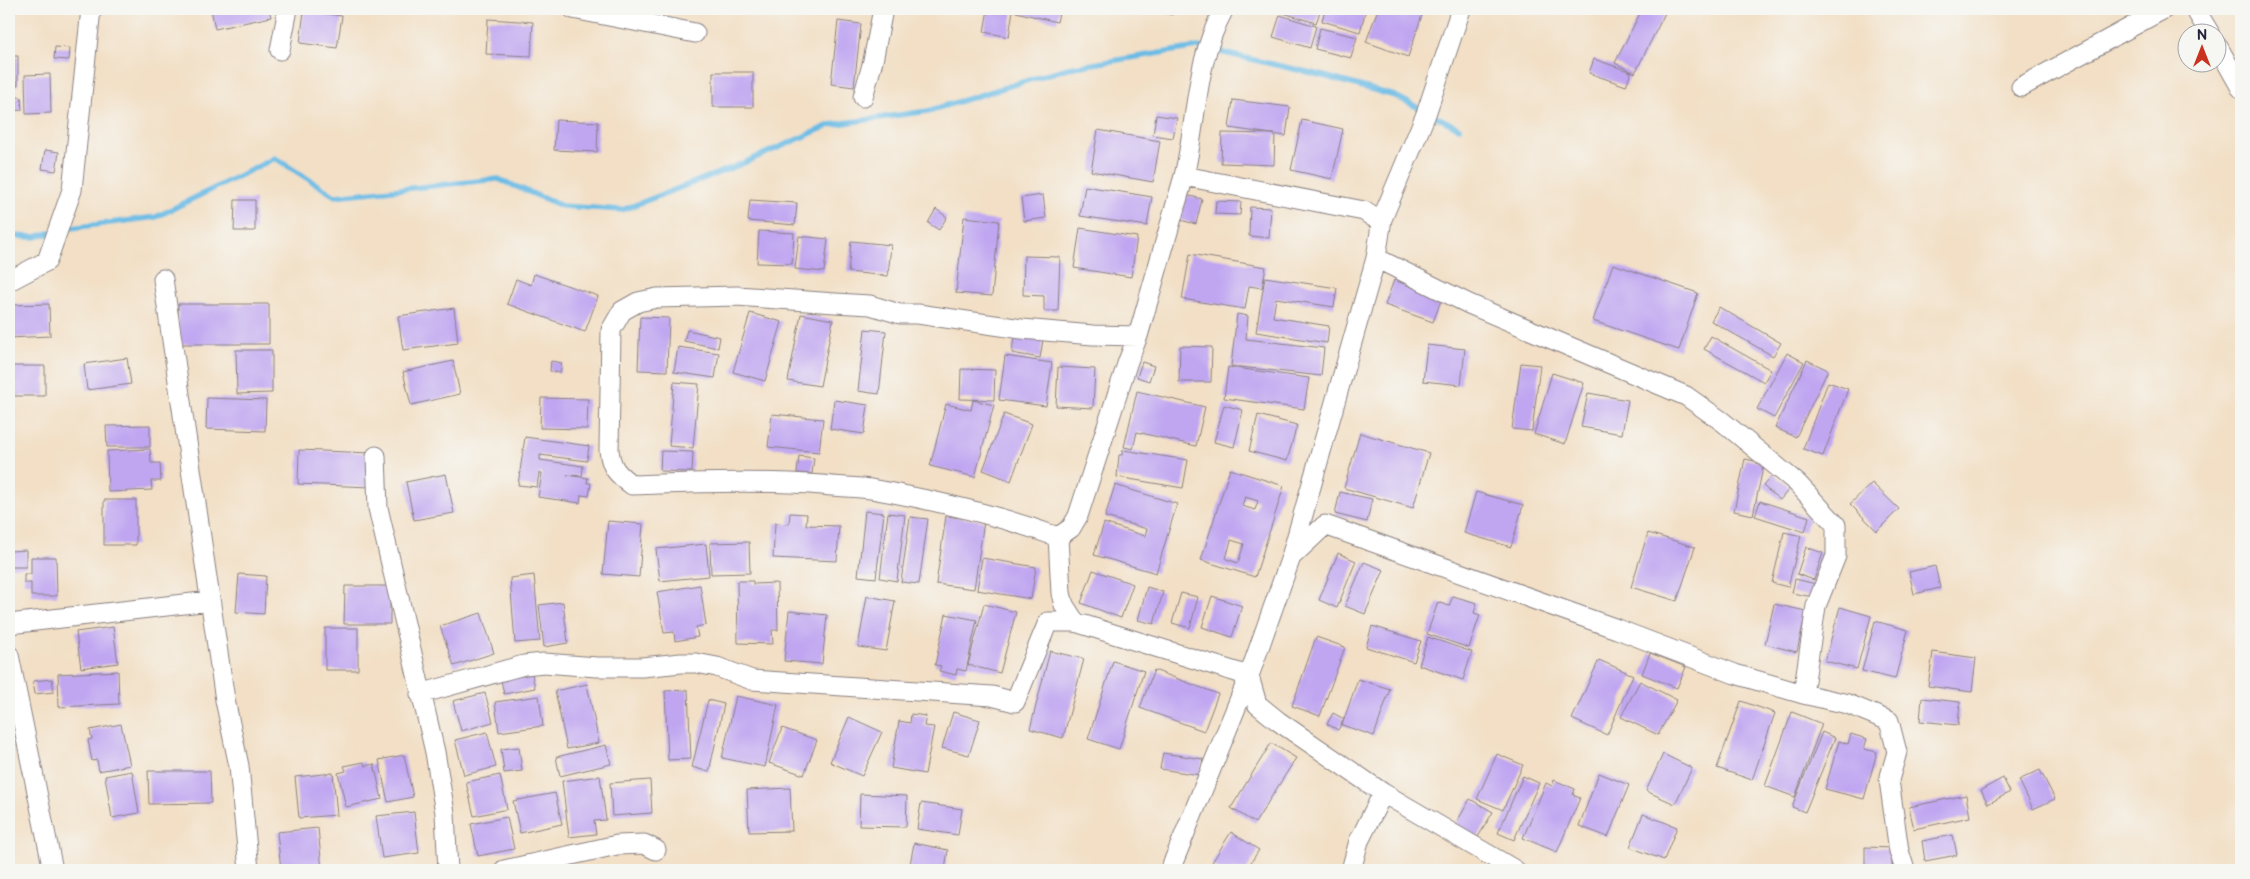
<svg xmlns="http://www.w3.org/2000/svg" width="2250" height="879" font-family="'Balsamiq Sans',sans-serif">
<style>
.lines{fill:none;stroke-linecap:round;stroke-linejoin:round}
.stream{stroke:#6abbe5;stroke-width:5.5}
.building{fill:#c0a6f1;fill-rule:evenodd}
.street-casing{stroke:#8a8080;stroke-width:21}
.street{stroke:#fff;stroke-width:19}
</style>
<rect width="100%" height="100%" fill="#f6f6f2"/>
<filter id="ink" filterUnits="userSpaceOnUse"><feTurbulence type="fractalNoise" baseFrequency=".02" numOctaves="2"/><feDisplacementMap in="SourceGraphic" scale="10" xChannelSelector="R" yChannelSelector="G"/><feConvolveMatrix kernelMatrix="1 2 1 2 8 2 1 2 1" color-interpolation-filters="sRGB"/></filter>
<filter id="wash" filterUnits="userSpaceOnUse"><feTurbulence type="fractalNoise" baseFrequency=".0096" numOctaves="4" result="noise"/><feDisplacementMap in="SourceGraphic" scale="20" xChannelSelector="R" yChannelSelector="G"/><feGaussianBlur stdDeviation="1.12" result="paint"/><feColorMatrix in="noise" values="0 0 0 0 0 0 0 0 0 0 0 0 0 0 0 0 0 1.4 0 .05"/><feComposite in="paint" operator="in"/></filter>
<g filter="url(#wash)">
<rect width="100%" height="100%" fill="#f2dfc5"/>
<g class="lines">
<!-- stream -->
<path class="stream" d="M63 229 156 217 275 158 335 196 498 179 562 206 622 210 739 165 830 125 928 111 1068 68 1198 47 1320 75 1395 96 1459 128
M9 236 35 237 54 232"/>
</g>
<g id="blocks">
<!-- building -->
<path class="building" d="M211 9H269L271 17 215 29Z
M988 9H1013L1009 37 984 32Z
M1017 9H1060L1057 22 1016 12Z
M1155 9H1174L1172 15Z
M1281 9H1321L1316 23 1280 12Z
M1325 9H1366L1360 32 1322 21Z
M1378 9H1424L1408 57 1366 42Z
M1569 9H1596L1595 14Z
M1642 9H1667L1635 73 1615 63Z
M304 11 342 16 337 48 300 43Z
M1280 15 1316 26 1310 48 1273 37Z
M488 19 533 22 531 56 486 54Z
M838 21 861 24 854 87 831 84Z
M1320 28 1357 37 1351 58 1315 49Z
M55 47 70 48 69 60 54 59Z
M9 56H18V85L9 86Z
M1594 59 1631 72 1626 86 1589 73Z
M713 72H753V107H713Z
M50 74 51 113 26 114 25 75Z
M10 97H21L22 110 10 111Z
M1233 100 1290 107 1286 136 1229 128Z
M1156 115 1177 118 1173 138 1153 135Z
M556 120 598 122 597 152 554 150Z
M1302 120 1343 129 1332 179 1291 170Z
M1098 130 1160 141 1153 182 1091 171Z
M1222 133 1275 134 1274 165 1221 163Z
M45 150 59 152 56 171 42 169Z
M1085 186 1152 197 1147 226 1080 216Z
M1043 195 1046 218 1024 221 1021 198Z
M1186 195 1202 199 1196 224 1180 220Z
M235 200H255V231H234Z
M750 200 797 203 795 225 748 221Z
M1216 201 1241 202 1240 215 1215 214Z
M1250 207 1271 208 1269 238 1249 236Z
M936 209 947 217 939 230 928 223Z
M964 217 999 221 992 296 956 293Z
M1080 228 1137 237 1131 277 1074 268Z
M759 231 794 233 792 264 757 263Z
M799 236 828 239 824 272 795 269Z
M851 241 891 245 888 276 848 272Z
M1190 254 1266 267 1262 288 1249 286 1245 309 1182 299Z
M1024 256 1060 257 1058 311H1044V296L1023 295Z
M1613 264 1698 293 1679 350 1593 321Z
M534 274 598 296 585 332 507 304 516 279 531 285Z
M1265 277 1337 288 1334 307 1276 298 1273 317 1329 326 1327 343 1256 332Z
M1394 280 1442 298 1433 322 1385 305Z
M49 304 50 336 9 338V305Z
M178 304H269V344H178Z
M1719 307 1781 343 1773 356 1711 321Z
M454 308 458 343 403 350 398 316Z
M750 313 782 322 765 381 733 372Z
M801 314 833 320 820 386 788 381Z
M1237 314 1248 316 1246 339 1324 348 1321 376 1231 366Z
M640 317 669 318 667 371 638 370Z
M865 329 886 331 879 394 858 391Z
M687 330 720 337 718 348 684 341Z
M1014 336 1043 340 1040 358 1012 353Z
M1711 336 1771 370 1764 382 1704 349Z
M1427 345 1465 349 1461 385 1423 381Z
M1180 346 1212 347 1211 382H1179Z
M678 347 719 353 715 378 674 372Z
M236 350H272V393L237 394Z
M1787 353 1804 362 1774 418 1757 409Z
M1005 356 1052 363 1046 406 999 400Z
M127 358 131 384 87 390 84 364Z
M1807 360 1828 370 1796 437 1775 428Z
M453 361 460 394 411 405 403 372Z
M551 361 562 363 560 373 550 371Z
M1142 362 1154 366 1149 381 1137 377Z
M1521 363 1540 365 1532 431 1512 429Z
M9 366H45V396H9Z
M1058 367 1095 369 1093 408 1056 406Z
M1228 367 1309 378 1304 409 1224 398Z
M961 369 995 370 994 400 960 399Z
M1552 373 1584 383 1565 444 1534 434Z
M674 382 699 384 693 448 669 446Z
M1828 382 1848 389 1823 456 1803 449Z
M1137 391 1205 407 1196 446 1137 432 1133 449 1124 447Z
M1588 393 1628 400 1622 434 1581 427Z
M207 398 266 400 265 431 206 429Z
M541 398 588 399 587 429 540 428Z
M834 400 868 405 864 434 830 429Z
M973 400 994 405 975 477 930 466 946 404 971 410Z
M1224 405 1243 410 1234 447 1214 442Z
M772 414 823 419 819 452 768 447Z
M1004 414 1032 424 1011 481 983 470Z
M1258 415 1297 425 1287 461 1249 451Z
M150 425V447H107L106 426Z
M1360 433 1429 453 1413 508 1344 488Z
M525 437 589 446 587 461 540 455V460L583 466 582 476 567 475 588 478 587 483H591L589 496 581 495 580 503 538 497 542 473H539L537 487 518 485Z
M150 449 151 463H160L161 481H151L152 490 108 492 107 451Z
M299 450 371 453 370 487 298 484Z
M1123 450 1188 460 1183 488 1117 477 1119 455H1122Z
M661 451 693 452 692 472 660 471Z
M799 456 814 458 812 474 797 473Z
M1745 459 1764 463 1753 515 1734 511Z
M1230 469 1284 486 1255 577 1201 560ZM1245 497 1258 501 1255 510 1242 506ZM1231 540 1244 544 1238 563 1226 559Z
M446 474 454 513 414 520 406 482Z
M1773 474 1790 488 1780 500 1763 486Z
M1872 483 1899 509 1877 531 1850 504Z
M1115 485 1177 504 1156 573 1094 555 1104 523 1145 536 1147 529 1105 517Z
M1340 492 1372 499 1367 522 1335 514Z
M1476 492 1523 505 1511 547 1464 533Z
M104 500H136V545H104Z
M1760 501 1809 517 1805 532 1755 516Z
M865 511 884 513 876 578 858 576Z
M790 513 807 514 806 525 839 526 837 561 773 558 775 523 789 524Z
M888 513 905 515 897 581 880 578Z
M946 516 984 521 974 589 936 584Z
M910 517 928 519 919 584 901 582Z
M608 521 643 524 639 577 603 574Z
M1784 532 1801 536 1788 587 1772 583Z
M1648 533 1695 547 1677 601 1631 587Z
M749 542 750 573 711 574 710 543Z
M706 544 709 576 660 581 656 549Z
M1806 547 1823 553 1814 580 1797 574Z
M26 550V567H10V551Z
M1338 553 1356 561 1337 608 1319 600Z
M31 557H56L57 596H31V583H24V574H31Z
M982 558 1036 567 1031 599 977 590Z
M1364 562 1384 570 1365 614 1345 606Z
M1935 566 1940 588 1914 594 1909 572Z
M1093 570 1133 584 1121 618 1081 603Z
M239 574 266 576 264 614 236 612Z
M534 575 540 641 515 643 510 578Z
M1795 579 1816 584 1813 597 1792 593Z
M737 581H753V584L777 583 778 630H772L773 644 738 643Z
M700 585 706 625 696 627 698 637 675 641 674 632 664 633 657 592Z
M345 586H390V624H344Z
M1147 587 1163 592 1154 624 1138 620Z
M1181 593 1198 597 1190 628 1172 623Z
M867 596 895 601 886 651 858 647Z
M1212 596 1242 606 1232 637 1202 627Z
M1453 596 1477 603 1474 613 1480 615 1469 648 1427 634 1438 602 1449 606Z
M563 602 568 643 544 647 539 605Z
M984 604 1016 612 1000 673 968 665Z
M1774 604 1806 611 1797 652 1765 644Z
M1840 607 1871 616 1857 669 1825 661Z
M789 611 827 615 822 664 784 661Z
M481 613 494 653 454 666 440 626Z
M946 614 977 620 966 671 957 669 956 675 939 671 941 666 935 665Z
M1875 621 1908 630 1895 679 1862 671Z
M1372 626 1421 641 1414 662 1366 647Z
M113 627 118 663 81 668 76 632Z
M325 628H358V670H325Z
M1316 637 1345 647 1320 716 1292 706Z
M1428 637 1472 652 1463 680 1419 665Z
M1050 651 1084 659 1063 738 1030 729Z
M1933 652 1976 658 1972 692 1928 686Z
M1650 653 1686 667 1677 688 1642 674Z
M1599 660 1633 675 1607 735 1572 719Z
M1113 661 1144 671 1119 749 1088 739Z
M1154 670 1218 694 1204 731 1140 708Z
M118 671 119 704 59 707 58 674Z
M532 674 535 688 504 694 501 680Z
M52 679 54 692 35 694 33 681Z
M1358 679 1390 689 1374 736 1342 725Z
M1640 681 1677 700 1658 735 1621 717Z
M587 684 599 743 567 749 555 691Z
M688 690 691 759 668 760 665 691Z
M485 693 493 722 461 731 453 701Z
M539 696 543 726 499 732 495 702Z
M736 696 778 705 765 767 722 758Z
M1922 698 1960 702 1958 725 1920 721Z
M708 700 724 704 709 772 692 767Z
M1741 701 1775 713 1752 780 1717 768Z
M953 712 980 720 969 755 942 748Z
M1792 712 1822 724 1795 797 1765 786Z
M1333 713 1344 719 1338 730 1327 724Z
M911 714 926 716 924 726 934 727 925 774 891 768 899 721 910 723Z
M849 717 882 732 862 776 830 762Z
M121 724 130 765 99 771 97 760 92 761 88 740 92 739 90 730Z
M782 728 817 740 804 775 769 763Z
M487 732 496 767 464 775 455 740Z
M1822 732 1835 738 1805 812 1792 807Z
M1851 734 1867 739 1864 749 1877 752 1864 799 1825 789 1839 741 1848 744Z
M1271 743 1296 758 1255 823 1231 808Z
M606 745 611 764 560 776 556 757Z
M519 747 522 771 504 773 501 749Z
M1163 753 1203 759 1200 775 1160 769Z
M1497 754 1523 765 1503 810 1477 799Z
M1663 754 1692 768 1675 804 1646 791Z
M404 755 413 797 388 802 379 760Z
M364 762 365 766 374 764 382 799 346 807 338 773 346 771 344 766Z
M2040 770 2055 799 2033 809 2019 780Z
M132 771 139 813 112 818 105 776Z
M148 771H210L211 803 149 804Z
M333 773 337 815 299 818 295 777Z
M1599 773 1629 785 1608 837 1579 826Z
M500 775 507 809 474 816 466 782Z
M600 776 606 820 594 821 596 834 569 837 562 781Z
M1523 776 1539 783 1514 840 1498 833Z
M2003 778 2010 792 1988 804 1981 790Z
M650 780 652 813 612 816 610 783Z
M1554 780 1575 789 1573 795 1580 798 1557 852 1523 838 1546 783 1552 786Z
M790 788 792 831 749 832 747 790Z
M555 793 562 824 520 833 513 801Z
M860 794 907 796 906 827 859 826Z
M1966 795 1970 817 1914 829 1909 807Z
M1470 799 1493 812 1478 837 1455 825Z
M921 803 962 809 958 835 917 829Z
M414 812 419 853 382 858 376 816Z
M1643 814 1677 827 1664 860 1630 847Z
M507 817 514 849 478 856 471 824Z
M318 828 322 870H281L277 832Z
M1231 832 1259 850 1246 870H1221L1211 864Z
M1953 835 1957 855 1925 861 1922 841Z
M914 843 948 850 945 870H909Z
M1865 847 1892 848V870H1865Z
M1984 868V870H1968V869Z"/>
</g>
</g>
<g filter="url(#ink)">
<use href="#blocks" fill-opacity="0" stroke="#8a8080" stroke-width="1"/>
<g class="lines">
<!-- street casing -->
<g class="street-casing">
<path id="street" d="M573 9 695 33
M2195 9 2209 32
M2218 47 2241 88
M280 50 288 9
M2021 87 2164 9
M863 97 873 61 883 9
M1382 219 1426 114 1461 9
M1376 258 1469 304 1686 396 1723 422 1797 483 1836 525V556L1816 606 1803 694
M163 279 225 700 239 766 249 870
M9 281 47 261 72 190 91 9
M376 456 378 508 435 752 445 813 448 870
M1058 537 1071 528 1078 516 1128 361 1138 336 1184 176
M1292 556 1325 525 1617 629 1735 674 1803 694 1848 704 1889 721 1897 752 1889 780 1899 851 1905 870
M1075 622 1064 605 1061 593 1058 537C998 515 934 500 871 489 855 487 838 487 822 485 758 480 695 483 632 485 617 474 611 468 609 450L611 330 622 311 638 302 657 298 737 296 835 303 870 305 900 314H918L1022 329 1093 335 1138 336
M9 624 210 601
M9 655 53 870
M420 694 524 665 544 663 597 667H642L681 663H696L717 667 752 680 992 696 1015 702 1048 622H1075L1249 676 1257 704 1278 721 1383 793 1515 870
M504 870 617 845 644 844 656 850
M1170 870 1249 676 1291 557 1376 258 1382 219 1373 217 1364 211 1184 176C1198 117 1194 64 1224 9
M1351 870 1359 841 1383 793"/>
</g>
<!-- street -->
<use href="#street" class="street"/>
</g>
</g>
<!-- margin -->
<rect width="2250" height="879" fill="none" stroke="#f6f6f2" stroke-width="30"/>
<!-- north arrow -->
<g transform="translate(2202 48)"><circle r="24" fill="#f6f6f2" stroke="#a1a1a9"/>
<path d="M0-4L9 19L0 12L-9 19Z" fill="#c8321e"/>
<text y="-8" font-size="14" font-weight="bold" text-anchor="middle" fill="#22223b">N</text>
</g>
</svg>
